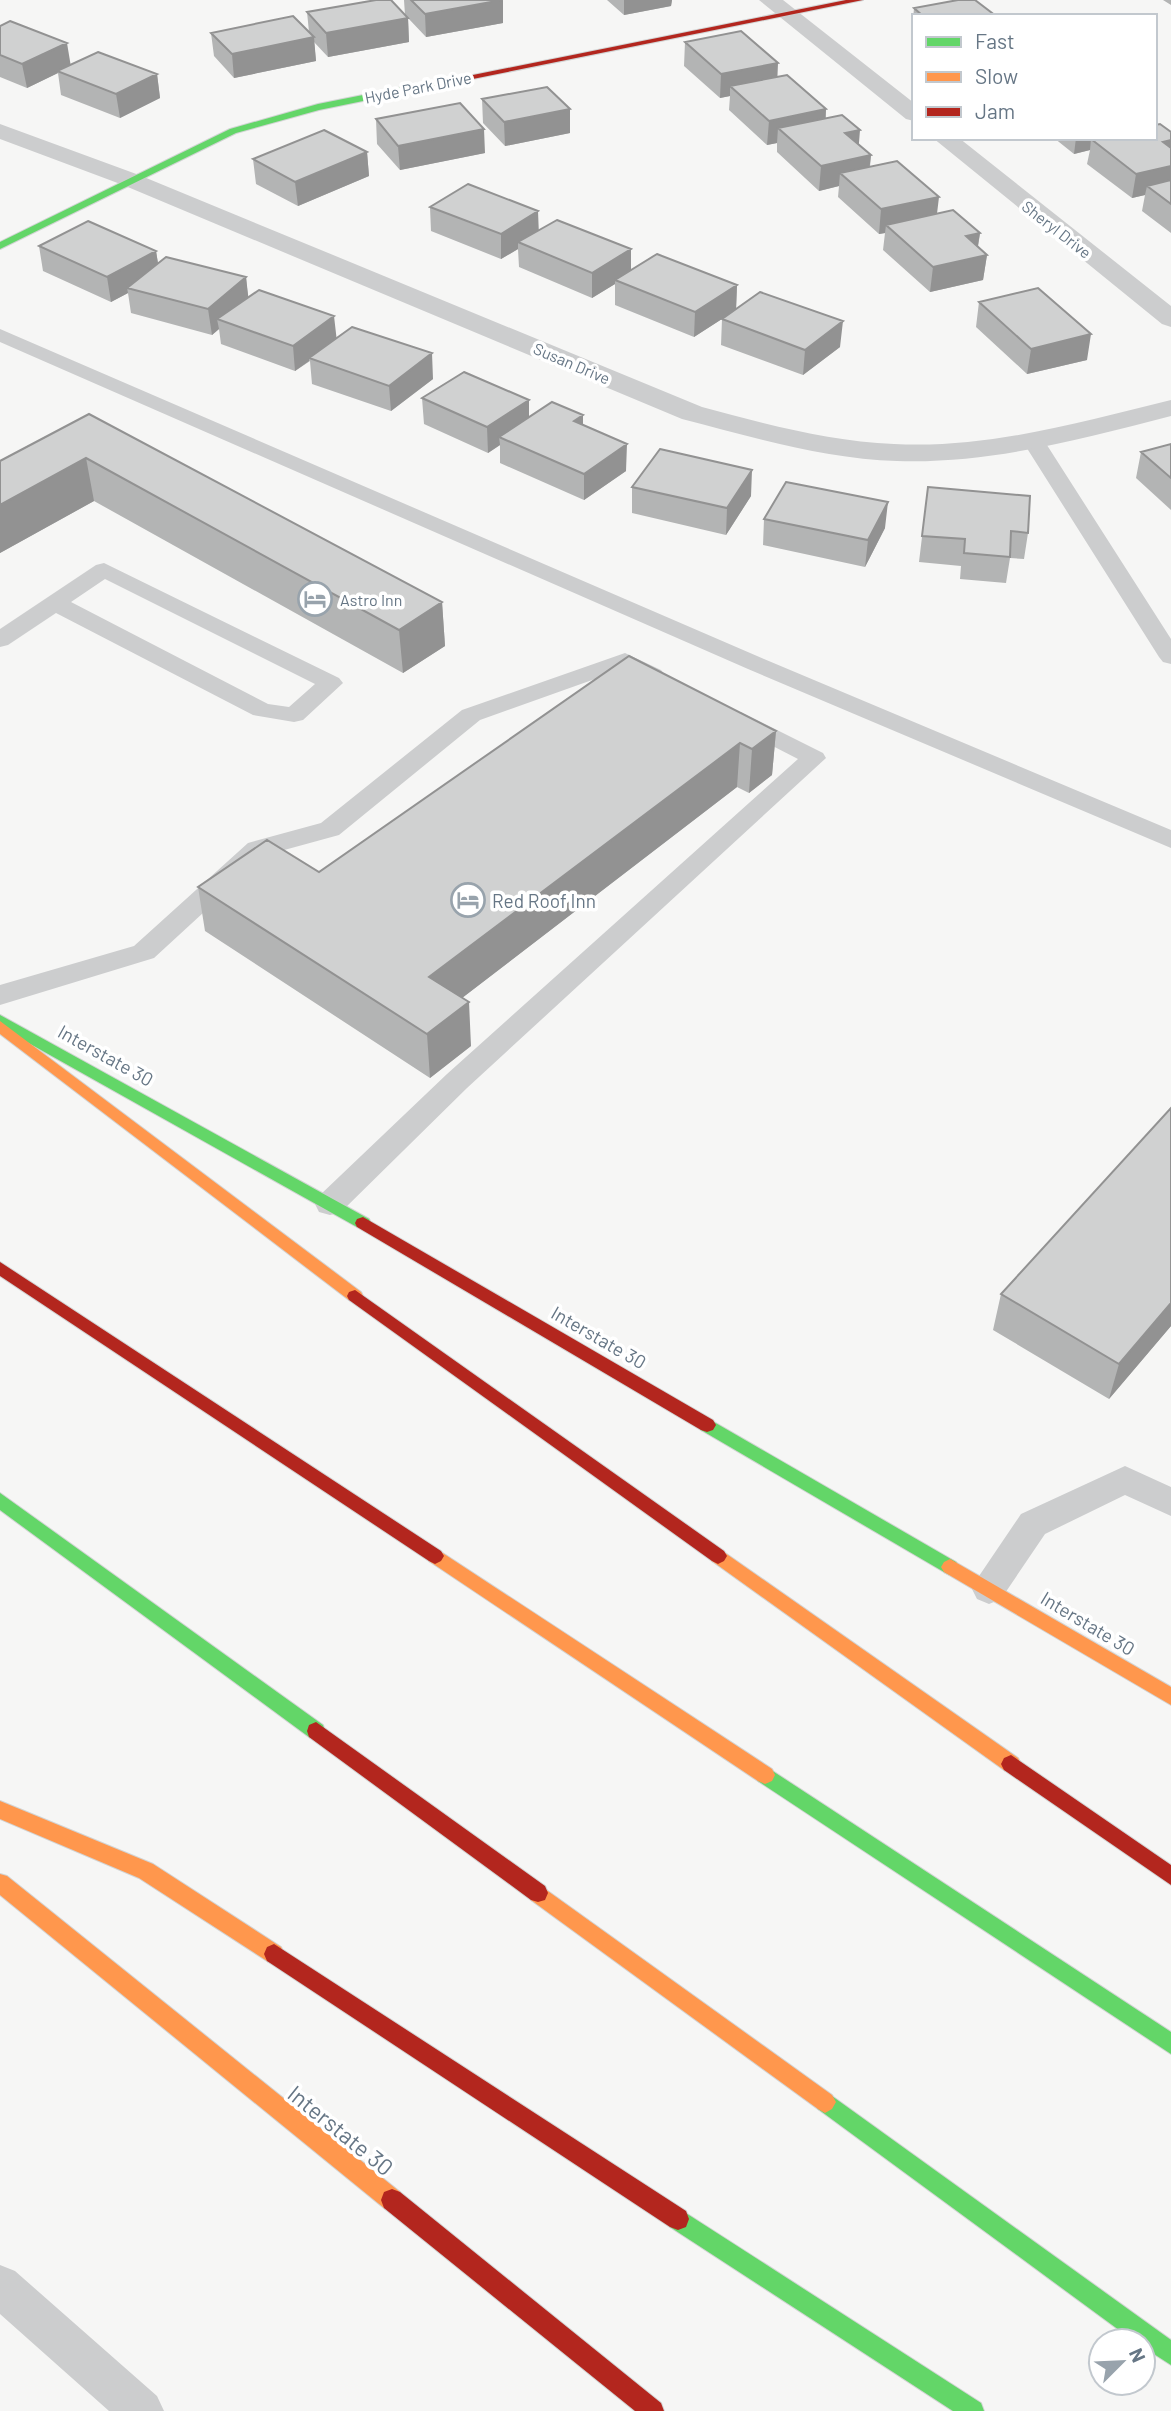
<svg xmlns="http://www.w3.org/2000/svg" width="1171" height="2411" font-family="Barlow,sans-serif">
<style>
.lines{fill:none;stroke-linecap:round;stroke-linejoin:round}
.fast-casing{stroke:#d2d4d4;stroke-width:2}
.slow-casing{stroke:#d2d4d4;stroke-width:2}
.jam-casing{stroke:#d2d4d4;stroke-width:2}
.lane{fill:#cccdce;fill-rule:evenodd}
.street{fill:#cccdce;fill-rule:evenodd}
.fast{fill:#63d668;fill-rule:evenodd}
.slow{fill:#ff974d;fill-rule:evenodd}
.jam{fill:#b3261e;fill-rule:evenodd}
.wall{fill:#b3b4b4}
.shaded-wall{fill:#929292}
.building{fill:#d0d1d1;stroke:#929292;stroke-width:2}
.labels{text-anchor:middle;dominant-baseline:central;stroke-width:7;stroke-linejoin:round;paint-order:stroke}
.far-street-label{font-size:16px;fill:#667685;stroke:#fff}
.far-poi-label{font-size:16px;fill:#667685;stroke:#fff;text-anchor:start}
.poi-label{font-size:19px;fill:#667685;stroke:#fff;text-anchor:start}
.street-label{font-size:19px;fill:#667685;stroke:#fff}
.near-street-label{font-size:23px;fill:#667685;stroke:#fff}
</style>
<rect width="100%" height="100%" fill="#f6f6f5"/>
<g class="lines">
<!-- fast casing -->
<g class="fast-casing">
<path id="fast" d="M453 77 456 78V82L319 110 236 133 0 249V242L230 129 318 104Z
M0 1015 369 1219 371 1223 369 1227H357L0 1027Z
M707 1418 956 1562 959 1567 956 1572 950 1575 944 1572 701 1430 698 1425 701 1420Z
M0 1493 323 1725 325 1731 323 1737 316 1740 309 1737 0 1510Z
M765 1766 1171 2032V2054L758 1781 755 1775 758 1769Z
M825 2091 1171 2340V2365L1143 2347V2341H1134L818 2109 814 2102 818 2095Z
M678 2208 981 2403 984 2411H953L670 2227 667 2219 670 2211Z"/>
</g>
<!-- slow casing -->
<g class="slow-casing">
<path id="slow" d="M0 1021 361 1292 363 1296 361 1300H349L0 1034Z
M435 1548 772 1769 775 1775 772 1781 765 1784 758 1781 429 1561 426 1556 429 1551Z
M718 1548 1018 1758 1021 1764 1018 1770 1011 1773 1004 1770 712 1561 709 1556 712 1551Z
M950 1559 1171 1687V1705L944 1572 941 1567 944 1562Z
M0 1801 153 1864 281 1947 284 1954 281 1961 274 1964 267 1961 139 1878 0 1819Z
M0 1874 7 1876 400 2192 403 2200 400 2208 392 2211 384 2208 0 1895Z
M538 1884 832 2095 836 2102 832 2109 825 2113 818 2109 531 1900 528 1893 531 1886Z"/>
</g>
<!-- jam casing -->
<g class="jam-casing">
<path id="jam" d="M846 0H863L453 83 448 80Z
M363 1217 713 1420 716 1425 713 1430 707 1432 701 1430 357 1227 355 1223 357 1219Z
M0 1262 441 1551 444 1556 441 1561 435 1564 429 1561 0 1276Z
M355 1290 724 1551 727 1556 724 1561 718 1564 712 1561 349 1300 347 1296 349 1292Z
M316 1722 545 1886 548 1893 545 1900 538 1902 531 1900 309 1737 307 1731 309 1725Z
M1011 1755 1171 1865V1885L1004 1770 1001 1764 1004 1758Z
M274 1944 686 2211 689 2219 686 2227 678 2230 670 2227 267 1961 264 1954 267 1947Z
M392 2189 400 2192 661 2403 664 2411H635L384 2208 381 2200 384 2192Z"/>
</g>
<!-- lane -->
<path class="lane" d="M0 329 764 659 1171 830V848L748 669 0 342Z
M1034 436 1042 437 1045 442 1171 639V664L1163 662 1159 657 1023 442 1026 437Z
M104 563 339 678 343 683 303 720 294 722 253 715 56 613 8 645 0 647V629L96 565ZM105 579 315 684 289 707 268 704 71 602Z
M625 653 661 670 665 675 661 680 653 682 645 680 623 669 480 720 339 835 266 855 154 958 0 1005V985L134 946 248 843 321 823 462 710Z
M741 712 823 753 826 758 467 1088 341 1212 330 1215 319 1212 315 1204 319 1196 447 1074 798 759 732 725 729 720 732 715Z
M1125 1466 1171 1487V1516L1125 1495 1045 1534 1001 1599 989 1604 977 1599 972 1589 977 1579 1021 1514Z
M0 2265 15 2271 157 2396 164 2411H109L0 2314Z"/>
<!-- street -->
<path class="street" d="M759 0H783L914 103V121L906 119Z
M0 124 139 175 702 407C765 424 829 441 894 444 988 449 1081 422 1171 400V416C1081 439 991 464 897 461 824 459 752 437 682 419L123 185 0 139Z
M933 138H959L1171 306V327L1162 324Z"/>
<!-- fast -->
<use href="#fast" class="fast"/>
<!-- slow -->
<use href="#slow" class="slow"/>
<!-- jam -->
<use href="#jam" class="jam"/>
</g>
<!-- wall -->
<path class="wall" d="M404 0H503V23L426 37 408 18 409 42 328 57 314 42 316 61 234 78 214 56 211 33 309 32 307 12 405 15Z
M607 0H672L671 6 624 15Z
M1163 0H1171V5Z
M914 8 996 16H914V33L912 32Z
M0 26 71 65 157 74 160 98 120 118 61 95 58 73 27 88 0 77Z
M685 42 777 77 826 109V118L871 155 870 167 937 213 980 233 978 247 987 255 983 280 930 292 883 250 885 233 879 234 838 197 839 186 819 191 777 152V143L767 145 729 110 730 96 720 98 684 66Z
M482 99 570 133 505 146 483 123Z
M376 119 485 153 400 170 377 144Z
M1171 132V233L1142 211 1145 195 1132 198 1087 164 1090 150 1074 154 1054 138H1155Z
M367 152 369 176 298 206 256 184 253 159Z
M430 207 631 249V270L737 285 736 310 840 347 803 375 721 345 722 319 731 313 694 337 615 305V284L592 298 519 267 518 249 501 259 431 231Z
M39 246 156 251 158 263 246 277 248 298 336 338 433 379 391 411 312 384 310 361 295 371 221 344 219 329 212 335 131 313 128 293 111 302 43 271Z
M979 302 1087 360 1027 374 976 327Z
M422 398 529 400V417L583 426 626 471 584 500 500 463V445L488 453 424 424Z
M89 414 442 602 445 646 403 673 94 501 0 553V461Z
M1171 444V510L1136 478 1141 452Z
M632 487 751 496 726 535 632 513Z
M928 487 1028 533 1024 559 1010 558 1006 583 960 579 961 566 919 562Z
M764 519 885 528 865 567 763 545Z
M776 731 772 775 749 793 737 787 462 998 471 1046 430 1078 205 931 198 887 319 872Z
M1001 1294 1171 1326 1109 1399 993 1330Z"/>
<!-- shaded-wall -->
<path class="shaded-wall" d="M503 0V23L426 37 425 14Z
M624 0H672L671 6 624 15Z
M408 18 409 42 328 57 326 33Z
M314 37 316 61 234 78 232 54Z
M67 43 71 67 57 71 58 73 27 88 22 64Z
M778 63 777 87 730 86V96L720 98 721 74Z
M157 74 160 98 120 118 116 94Z
M570 109V133L505 146 504 122Z
M826 109 824 133 778 128 777 143 767 145 769 121Z
M484 129 485 153 400 170 398 146Z
M860 130 858 155 845 133Z
M1076 138H1121L1091 139 1090 150 1074 154Z
M1171 140V164L1163 142Z
M367 152 369 176 298 206 295 182Z
M871 155 868 180 840 173 839 186 819 191 821 166Z
M1171 166V189L1147 186 1145 195 1132 198 1136 174Z
M939 197 936 222 886 225 885 233 879 234 881 209Z
M538 211 539 236 518 242V249L501 259V234Z
M980 233 976 257 987 255 983 280 930 292 933 267 966 236Z
M631 249V274L615 280V284L592 298V273Z
M156 251 160 276 127 288 128 293 111 302 107 277Z
M246 277 249 303 217 319 219 329 212 335 208 309Z
M737 285 736 310 694 337 695 312Z
M334 316 337 342 309 358V361L295 371 293 346Z
M843 321 840 347 803 375 805 350Z
M1091 334 1087 360 1027 374 1031 349Z
M432 353 433 379 391 411 389 386Z
M529 400V426L499 437 500 445 488 453 487 427Z
M583 415V441L574 421Z
M627 444 626 471 584 500V474Z
M86 458 94 501 0 553V505Z
M752 470 751 496 726 535 727 508Z
M888 502 885 528 865 567 868 540Z
M442 602 445 646 403 673 399 630Z
M776 731 772 775 749 793 752 749Z
M740 743 737 787 432 1021 429 977Z
M469 1002 471 1046 430 1078 427 1034Z
M1171 1303V1326L1109 1399 1119 1364Z"/>
<!-- building -->
<path class="building" d="M376 0H391L408 18 326 33 307 12Z
M411 0H502L425 14Z
M958 0H975L996 16H923L914 8Z
M293 16 314 37 232 54 211 33Z
M10 21 67 43 22 64 0 55V26Z
M741 31 778 63 721 74 685 42Z
M98 52 157 74 116 94 57 71Z
M787 75 826 109 769 121 730 86Z
M547 87 570 109 504 122 482 99Z
M460 103 484 129 398 146 376 119Z
M842 115 860 130 845 133 871 155 821 166 778 128Z
M1160 124 1171 132V140L1163 142 1171 148V166L1136 174 1091 139 1155 138V125Z
M324 130 367 152 295 182 253 159Z
M897 161 939 197 881 209 840 173Z
M1171 180V204L1147 186Z
M468 184 538 211 501 234 430 207Z
M953 210 980 233 966 236 987 255 933 267 886 225Z
M557 220 631 249 592 273 518 242Z
M88 221 156 251 107 277 39 246Z
M657 254 737 285 695 312 615 280Z
M166 257 246 277 208 309 127 288Z
M1038 288 1091 334 1031 349 979 302Z
M259 290 334 316 293 346 217 319Z
M760 292 843 321 805 350 722 319Z
M352 327 432 353 389 386 309 358Z
M464 372 529 400 487 427 422 398Z
M552 402 583 415 574 421 627 444 584 474 499 437Z
M89 414 442 602 399 630 86 458 0 505V461Z
M1171 444V478L1141 452Z
M660 449 752 470 727 508 632 487Z
M786 482 888 502 868 540 764 519Z
M928 487 1030 496 1028 533 1011 531 1010 557 964 553 965 539 922 536Z
M629 656 776 731 752 749 740 743 429 977 469 1002 427 1034 198 887 267 840 319 872Z
M1171 1108V1303L1119 1364 1001 1294Z"/>
<!-- icons -->
<defs>
<g id="hotel-ring" transform="scale(1.75)"><circle r="9.5" fill="#fff" stroke="#98a3ac" stroke-width="1.5"/><path d="M-6-4.5h1.5V1H6V5H4.5V3h-9V5H-6ZM-4 0a1.8 1.8 0 1 1 3.6 0ZM.5 0V-2.5h3Q6-2.5 6 0Z" fill="#98a3ac"/></g>
</defs>
<g fill-rule="evenodd">
<use href="#hotel-ring" x="315" y="599"/>
<use href="#hotel-ring" x="468" y="900"/>
</g>
<g class="labels">
<!-- far-street labels -->
<g class="far-street-label">
<text transform="translate(418 87) rotate(-11)">Hyde Park Drive</text>
<text transform="translate(1057 229) rotate(38)">Sheryl Drive</text>
<text transform="translate(572 363) rotate(23)">Susan Drive</text>
</g>
<!-- far-poi labels -->
<g class="far-poi-label">
<text x="340" y="599">Astro Inn</text>
</g>
<!-- poi labels -->
<g class="poi-label">
<text x="492" y="900">Red Roof Inn</text>
</g>
<!-- street labels -->
<g class="street-label">
<text transform="translate(106 1055) rotate(29)">Interstate 30</text>
<text transform="translate(599 1337) rotate(30)">Interstate 30</text>
<text transform="translate(1088 1623) rotate(31)">Interstate 30</text>
</g>
<!-- near-street labels -->
<g class="near-street-label">
<text transform="translate(341 2130) rotate(39)">Interstate 30</text>
</g>
</g>
<!-- legend -->
<rect x="912" y="14" width="245" height="126" fill="#ffffff" stroke="#c2c8ce" stroke-width="2"/>
<rect x="926" y="37" width="35" height="10" fill="#63d668" stroke="#c2c8ce" stroke-width="2"/>
<text x="975" y="49" font-size="21" fill="#667685">Fast</text>
<rect x="926" y="72" width="35" height="10" fill="#ff974d" stroke="#c2c8ce" stroke-width="2"/>
<text x="975" y="84" font-size="21" fill="#667685">Slow</text>
<rect x="926" y="107" width="35" height="10" fill="#b3261e" stroke="#c2c8ce" stroke-width="2"/>
<text x="975" y="119" font-size="21" fill="#667685">Jam</text>
<!-- north arrow -->
<g transform="translate(1122 2362) rotate(66)"><circle r="33" fill="#ffffff" stroke="#c2c8ce" stroke-width="2"/>
<path d="M0-5L12 26L0 18L-12 26Z" fill="#98a3ac"/>
<text y="-10" font-size="19" font-weight="bold" text-anchor="middle" fill="#667685">N</text>
</g>
</svg>
